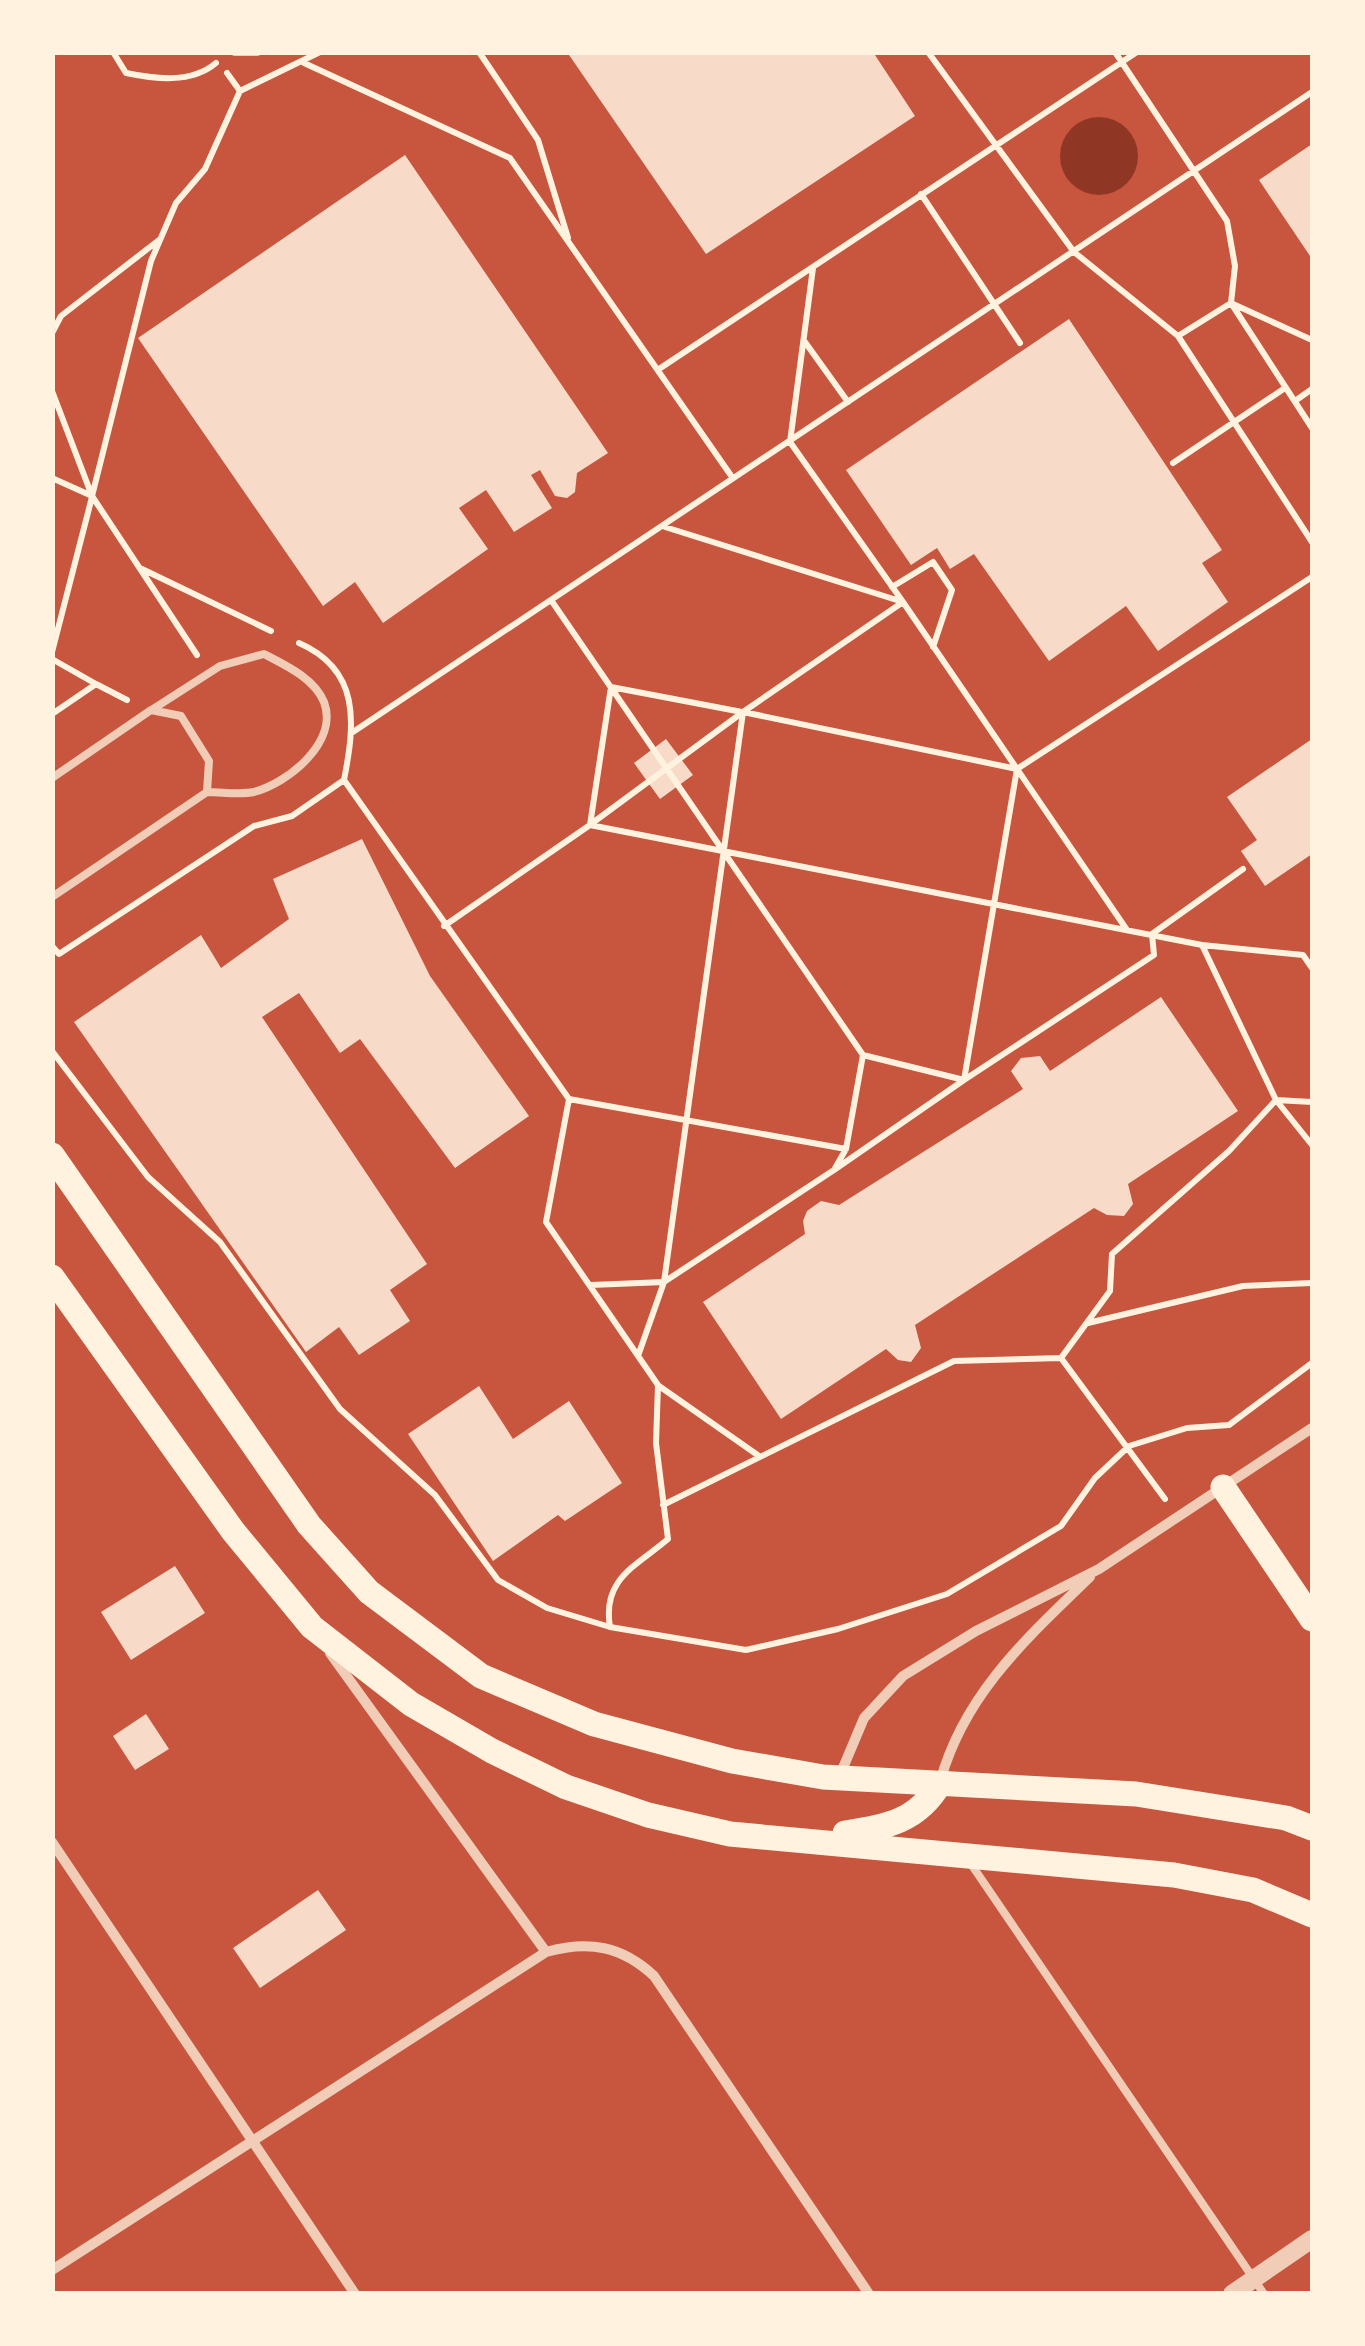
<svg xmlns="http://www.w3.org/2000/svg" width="1365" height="2346" font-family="Quicksand,sans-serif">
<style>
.water{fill:#8f3625}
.building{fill:#f7dbc8}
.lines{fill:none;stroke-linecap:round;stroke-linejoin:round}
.path{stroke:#fff3e0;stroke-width:6}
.service{stroke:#f1ccb7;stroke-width:8}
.minor{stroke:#f1ccb7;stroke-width:10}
.tertiary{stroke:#f1ccb7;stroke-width:18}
.primary{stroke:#fff3e0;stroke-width:25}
</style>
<rect width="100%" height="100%" fill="#c8553d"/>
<!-- water -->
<path class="water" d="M1060 156a39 39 0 1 1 78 0a39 39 0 1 1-78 0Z"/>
<!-- building -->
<path class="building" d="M567 52H873L915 116 706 254Z
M1312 144V259L1259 180Z
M405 155 608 453 577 473 575 492 567 498 555 496 540 470 531 475 552 508 514 532 486 490 459 508 488 549 383 623 355 582 323 606 138 338Z
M1069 319 1222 550 1202 563 1228 602 1158 651 1126 606 1049 661 974 554 950 569 937 548 911 565 846 470Z
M666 739 693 775 660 799 634 763Z
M1312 739V854L1265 886 1241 851 1257 840 1227 797Z
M362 839 430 976 529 1116 455 1168 360 1039 340 1053 299 993 262 1017 427 1264 390 1290 410 1321 359 1355 339 1327 306 1352 74 1022 201 935 221 968 289 919 273 879Z
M1161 997 1238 1111 1128 1184 1133 1204 1124 1216 1107 1215 1094 1208 915 1325 921 1348 911 1362 898 1360 886 1349 781 1419 703 1302 805 1234 803 1221 807 1211 821 1201 839 1205 1023 1089 1011 1071 1021 1058 1040 1056 1050 1071Z
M479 1386 513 1439 569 1401 622 1483 565 1521 558 1515 493 1561 408 1434Z
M175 1566 205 1613 131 1660 101 1612Z
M146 1714 169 1749 135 1770 113 1736Z
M318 1890 346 1930 260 1988 233 1948Z"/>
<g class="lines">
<!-- path -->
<path class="path" d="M113 52 126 73C155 79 191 84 216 63
M479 52 538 140 568 238
M928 52 1074 252 1178 336 1312 542
M1115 52 1227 221 1235 266 1231 303 1312 428
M304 63 510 158 732 477
M227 73 240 91 320 52
M921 194 1020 343
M1233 304 1312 340
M52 333 61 316 159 240
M1178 336 1231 303
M805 342 848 402
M659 369 1137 52
M52 391 92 496 197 655
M1295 401 1312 389
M1173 463 1285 388
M52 478 92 496 151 261 176 203 205 169 240 91
M665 527 903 602 1127 930
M142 569 271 631
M892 587 933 562 952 590 933 647
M551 600 863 1055 964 1080 1154 955 1152 934 1243 869
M52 652 92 497
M52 659 96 684
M52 714 96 684 127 700
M353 732 1312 92
M1017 769 1312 577
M344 780 569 1099 546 1222 658 1385 656 1443 668 1539C635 1567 602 1579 610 1627
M591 824 743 712 903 602 790 442 813 268
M590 825 611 687 742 712
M444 926 590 825 1202 945 1276 1100 1312 1145
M1202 945 1303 955 1312 968
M52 946 59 954 254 826 292 816 344 780C355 724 361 670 299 643
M52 1051 148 1177 220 1242 340 1409 435 1495 498 1580 547 1608 610 1627 746 1650 838 1629 947 1594 1061 1526 1095 1478 1129 1446 1187 1428 1229 1425 1312 1363
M569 1099 846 1149
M834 1170 964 1080 1017 769 743 712 664 1282 834 1170 846 1149 863 1055
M591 1285 664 1282 638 1356
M1088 1323 1243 1286 1312 1283
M1061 1358 1165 1499
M659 1386 759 1456
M663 1505 954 1361 1061 1358 1110 1291 1112 1254 1229 1151 1276 1100 1312 1102"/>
<!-- service -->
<path class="service" d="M235 52H257
M153 709 220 666 264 654C285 665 314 678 324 702 339 742 288 783 254 792 240 795 222 792 207 792
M52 778 151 710 181 716 209 761 207 792 52 897
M971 1864 1264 2294"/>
<!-- minor -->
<path class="minor" d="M330 1653 546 1952
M840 1775 864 1718 903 1676 976 1631 1099 1569 1312 1428
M940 1782C964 1694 1027 1638 1090 1577
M52 1842 355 2294
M52 2270 546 1952C589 1940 622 1946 654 1976L869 2294"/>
<!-- tertiary -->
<path class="tertiary" d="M1232 2294 1312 2239"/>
<!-- primary -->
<path class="primary" d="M52 1155 309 1525 369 1592 481 1676 594 1724 732 1761 823 1777 1136 1794 1286 1818 1312 1828
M52 1277 233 1531 312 1627 411 1704 492 1751 566 1787 648 1815 730 1834 1174 1875 1253 1890 1312 1915
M1223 1487 1312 1619
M845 1833C887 1827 918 1821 940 1783"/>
</g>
<!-- border -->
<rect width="1365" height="2346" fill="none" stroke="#fff3e0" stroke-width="110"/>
</svg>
